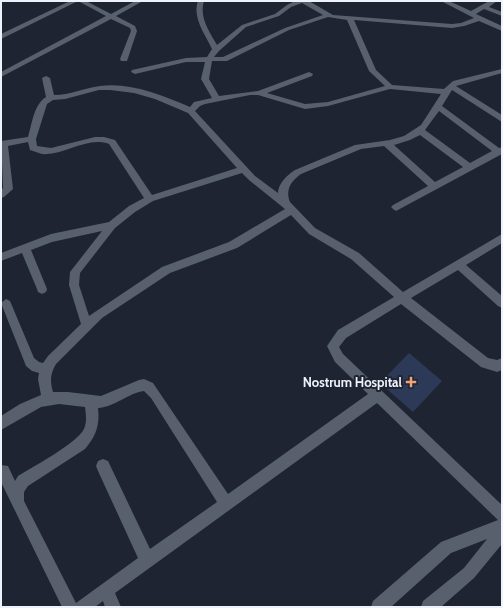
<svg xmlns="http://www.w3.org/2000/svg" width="503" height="608" font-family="Cabin,sans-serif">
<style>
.building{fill:#2d3a57}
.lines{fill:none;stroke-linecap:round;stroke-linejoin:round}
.minor{fill:#585f6d;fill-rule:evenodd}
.poi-dot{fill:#f0a27a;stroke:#1e2432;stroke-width:1.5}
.labels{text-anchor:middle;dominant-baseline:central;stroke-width:4;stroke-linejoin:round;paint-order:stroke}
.poi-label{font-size:13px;font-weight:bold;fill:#edf2fb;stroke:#1e2432;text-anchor:end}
</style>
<rect width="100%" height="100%" fill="#1e2432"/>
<!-- building -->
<path class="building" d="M409 353 442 381 413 412 380 383Z"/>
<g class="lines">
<!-- minor -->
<path class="minor" d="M70 1H86L111 14 135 1H143L116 16 135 26 137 31 127 61H121L120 59 131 31 130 28 111 19 1 77V72L106 16 78 1 1 39V34Z
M198 1H204C199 17 209 31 217 45L242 25 275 14 287 5 295 1H309L333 15 452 24 461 23 474 18 441 1H449L471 11 489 1H497L489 7 502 12V16L484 9 476 14 502 26V31L479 21 464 26 452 28 354 20 376 70 392 85 444 89 453 81 502 69V73L456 86 502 115V122L452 90 442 106 499 148 502 147V154L396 211 393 209 391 207 393 205 428 186 384 146 361 149 301 174C291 181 285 190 290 202L315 228 359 253 403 292 502 234V243L466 265 502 296V308L498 306 458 270 411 298 488 358 497 360 502 358V370L497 372 481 367 401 304 346 338 339 347 343 354 502 505V544L474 578 441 607H421L423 601 464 568 487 539 451 553 391 607H371L373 601 441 542 498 520 377 403 115 593 121 607H105L103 601 95 607H62L1 482V465L8 466 15 481 18 476C34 466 76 444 84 429 87 422 86 414 85 407L59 404 41 407 1 430V416L20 404 41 395 38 379 39 373 32 371 26 366 1 303 6 299 10 301 34 358 39 362 43 363 48 356 81 324 69 285 70 272 102 231 52 242 31 250 47 289 46 292 42 294 38 292 37 289 22 253 1 261V253L51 234 109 222 129 206 144 198 109 144C87 136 64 156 42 154 38 153 34 151 30 150L28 142 8 146 13 189 4 197 1 198V190L3 188 1 141 28 137C32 124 34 104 46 97L42 78 46 76 50 78 54 95C70 95 84 88 100 86 130 82 162 95 190 107L194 102 212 98 201 79 205 62H186L135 74 131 72 132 70 186 58 207 57 212 49C205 34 192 18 198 1ZM302 3 323 15 285 28 223 57H214L219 51 246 27 279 16 291 7ZM328 17 347 20 369 71 385 86 328 102 305 104 267 93 312 76 313 74 309 72 258 91 219 96 209 79 212 61H227L289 30ZM390 89 441 94 421 125 404 136 390 140 355 145 295 170C287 175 278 184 278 193L255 176 195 111 200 106 205 104 250 95H258L305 109 328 106ZM99 90H110L134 93 155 99 188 113 237 168 152 195 115 140 104 137H95L51 148 37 146 36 139 47 104 53 100 65 99ZM439 111 492 151 470 163 425 130ZM420 135 463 167 435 182 394 145 410 140ZM242 173 249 180 285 209 229 242 162 267 89 316 79 285 80 273 115 228 135 212 153 201ZM291 215 309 234 351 259 394 297 338 330 327 346 335 362 368 394 228 494 153 383 144 379 139 380 101 396 68 392H53C50 381 50 374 56 364L102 318 170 273 237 248ZM144 391 151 398 217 502 150 549 108 461 103 459 98 461 96 466 98 471 138 558 76 603 24 501V492L28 486 85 449C96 436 100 425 98 408 115 407 128 393 144 391Z"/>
</g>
<!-- markers -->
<path class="poi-dot" d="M409 376h4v4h4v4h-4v4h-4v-4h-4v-4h4z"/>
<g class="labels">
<!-- poi labels -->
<g class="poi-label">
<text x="402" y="382">Nostrum Hospital</text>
</g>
</g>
<!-- border -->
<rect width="503" height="608" fill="none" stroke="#edf2fb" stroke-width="4"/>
</svg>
